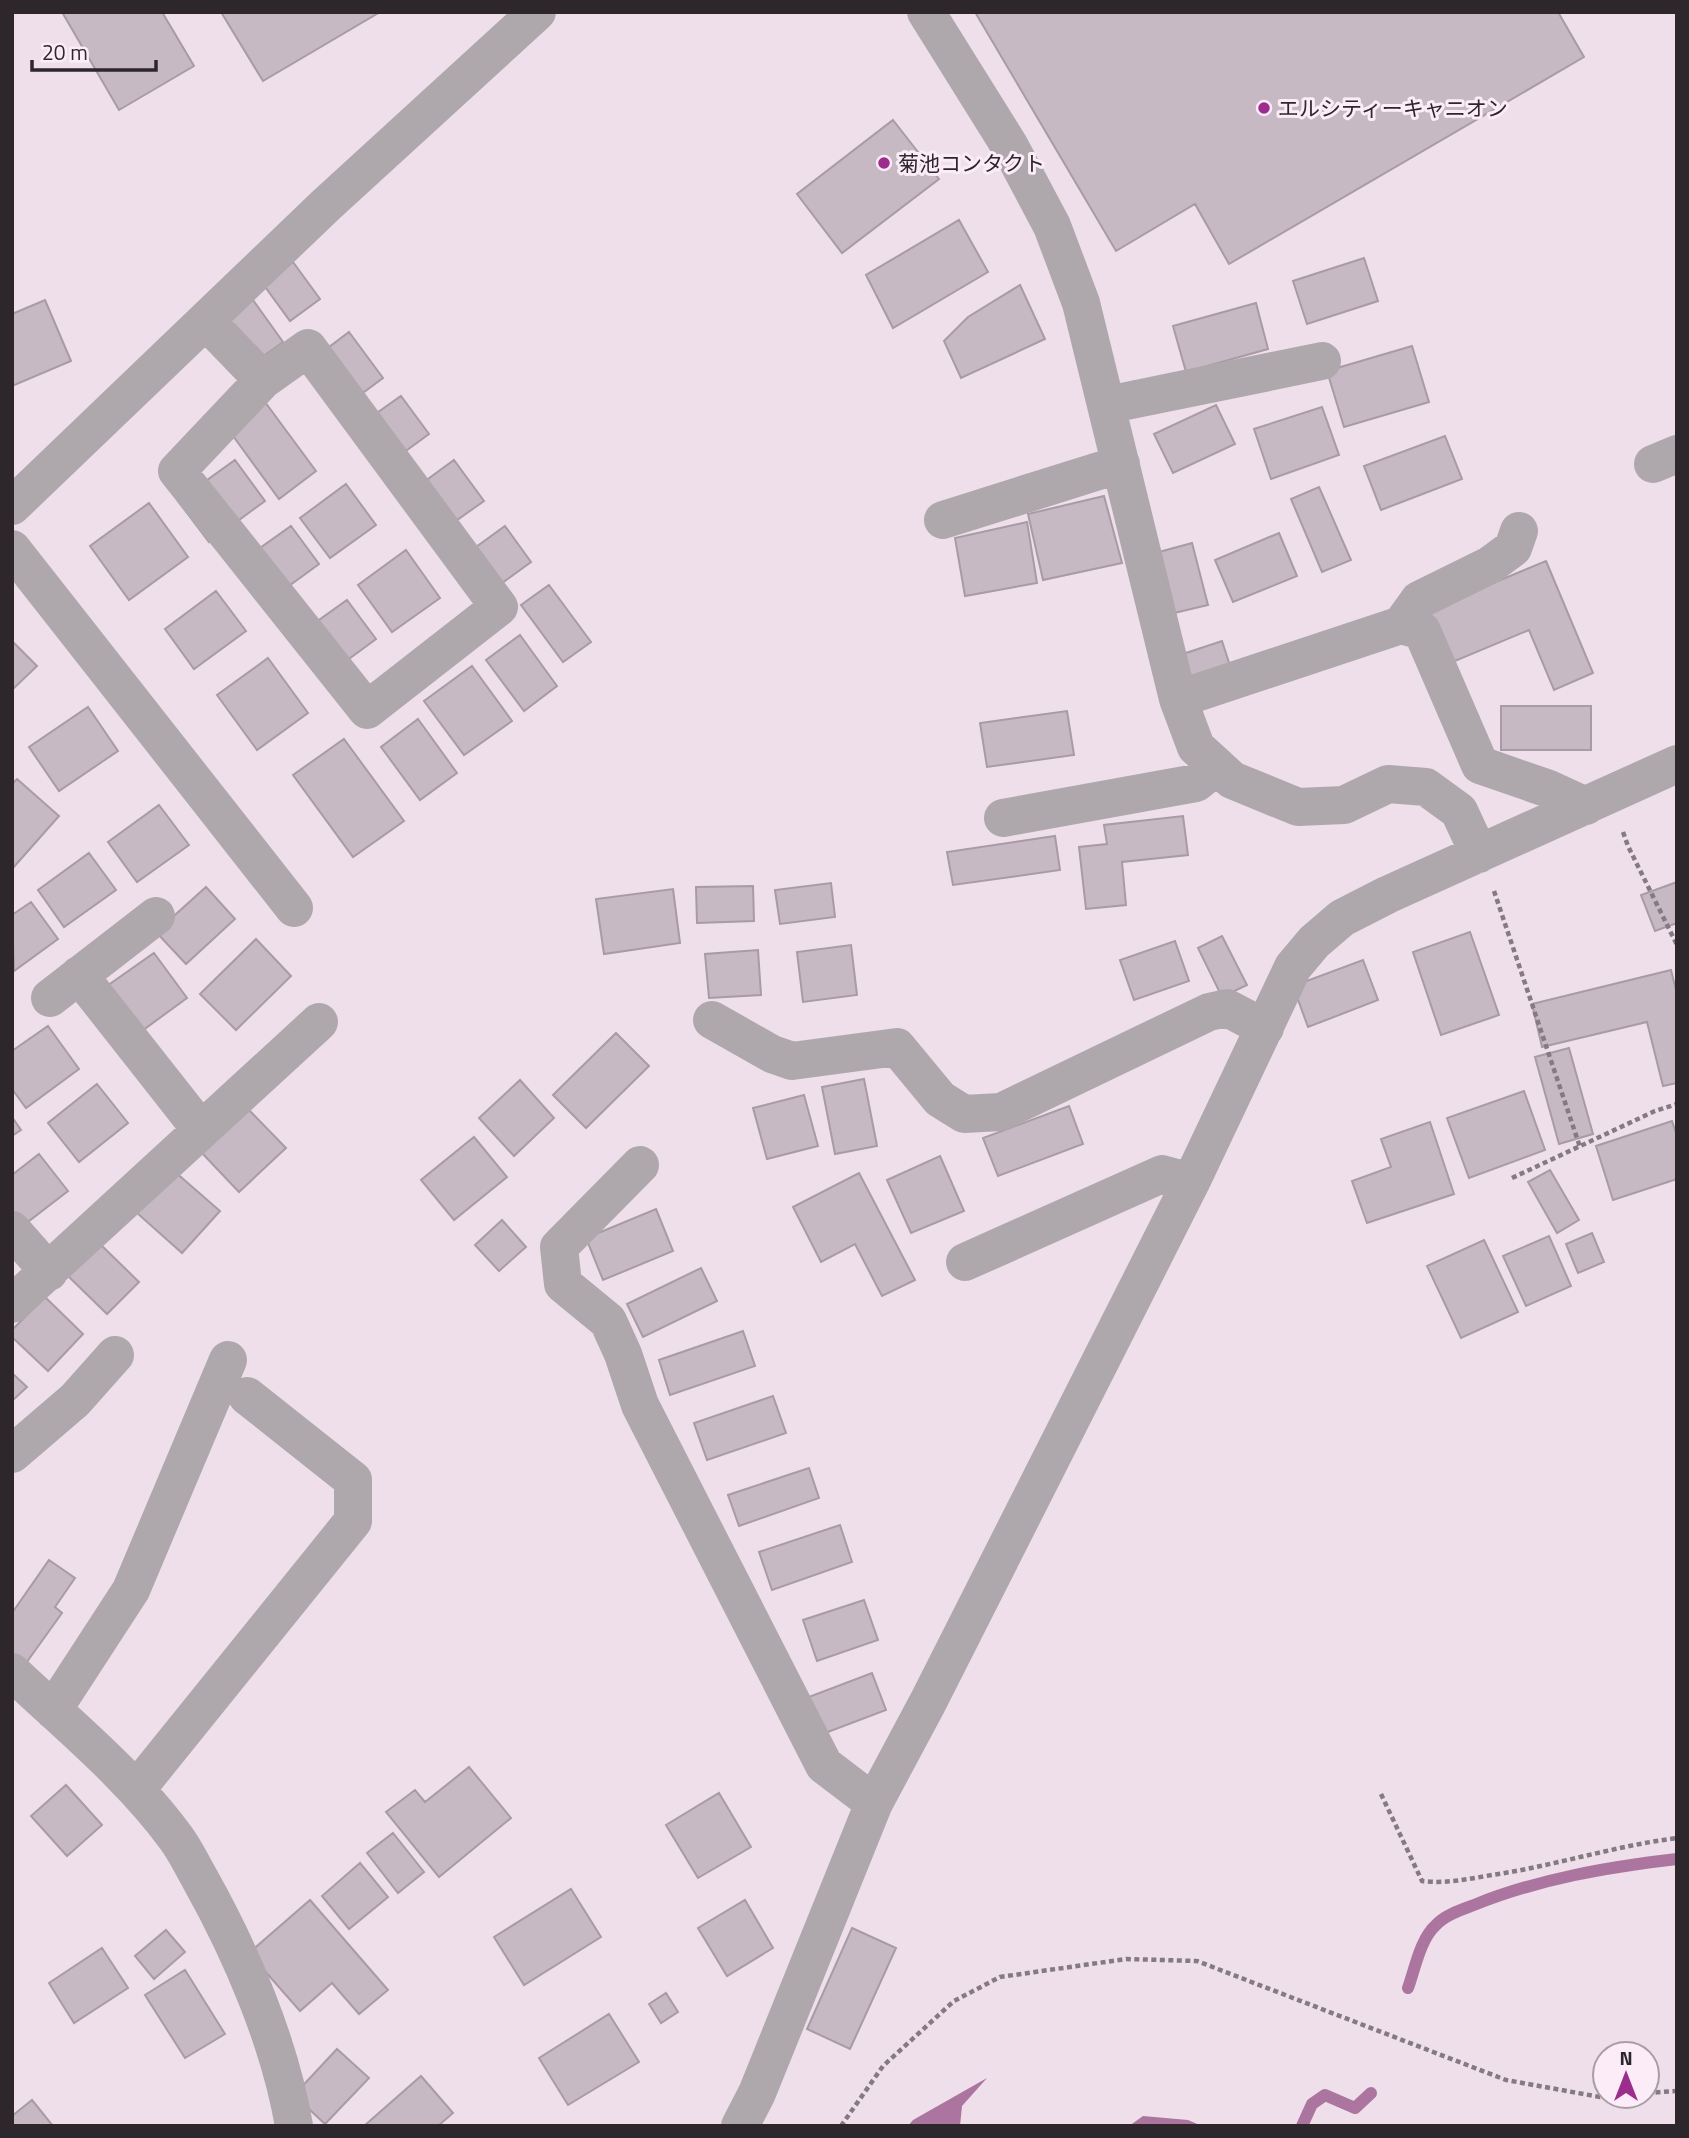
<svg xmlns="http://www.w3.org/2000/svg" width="1689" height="2138" font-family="'Titillium Web','Noto Sans JP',sans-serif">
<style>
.water{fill:#ab75a0}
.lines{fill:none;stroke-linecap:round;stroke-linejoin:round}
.stream{stroke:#ab75a0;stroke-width:12}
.building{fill:#c6b9c3;stroke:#a89ba5;stroke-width:2}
.path{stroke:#847a81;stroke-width:4.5;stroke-dasharray:5 3.5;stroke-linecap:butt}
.minor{stroke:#aea8ac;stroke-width:38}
.poi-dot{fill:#9c2d8c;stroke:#fbecf7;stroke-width:2.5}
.labels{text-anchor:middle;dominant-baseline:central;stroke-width:6;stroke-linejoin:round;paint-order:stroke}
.poi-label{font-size:21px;fill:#2d272b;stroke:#fbecf7;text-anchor:start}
</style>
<rect width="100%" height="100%" fill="#eedfea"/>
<!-- water -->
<path class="water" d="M987 2078 962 2106 960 2126H908L913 2120Z
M1143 2116 1188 2120 1202 2126H1129Z"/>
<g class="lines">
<!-- stream -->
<path class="stream" d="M1408 1988C1415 1969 1420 1939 1436 1925 1445 1915 1461 1910 1474 1905 1538 1879 1608 1867 1677 1859
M1302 2126 1312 2104 1325 2095 1355 2108 1371 2093"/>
</g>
<!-- building -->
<path class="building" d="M62 12H162L194 66 119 110Z
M221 12H380L263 81Z
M975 12H1558L1584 57 1229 264 1195 204 1116 251Z
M893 120 939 179 842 253 797 194Z
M959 220 988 272 893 328 866 275Z
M1364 258 1378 301 1307 324 1293 281Z
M293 262 320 299 290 321 263 284Z
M1020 285 1045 339 961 378 944 341 968 317Z
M45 300 71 361 12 386V314Z
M253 300 283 342 247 368 216 326Z
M1256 303 1268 349 1186 372 1173 326Z
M349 332 383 378 341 409 308 363Z
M1412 346 1429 402 1344 427 1327 371Z
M401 396 429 434 385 466 357 427Z
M265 402 316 471 279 499 228 429Z
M1216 405 1235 444 1173 473 1154 434Z
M1322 407 1339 455 1271 479 1254 429Z
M1445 436 1462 479 1381 510 1364 466Z
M235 460 265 501 209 542 178 501Z
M454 460 484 501 443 530 413 490Z
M346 484 376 525 330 558 300 518Z
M1319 487 1351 560 1322 572 1291 499Z
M1104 496 1122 563 1043 580 1028 514Z
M149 503 188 557 129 600 90 546Z
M1027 522 1037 583 965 596 955 538Z
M291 526 319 564 264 604 236 565Z
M505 526 531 562 487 594 461 558Z
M1279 533 1297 576 1233 602 1215 560Z
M1192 543 1208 605 1174 613 1159 552Z
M406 550 440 598 392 632 358 585Z
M1546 561 1593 673 1554 690 1529 630 1431 671 1409 618Z
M549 585 591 642 563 662 521 605Z
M216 591 246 631 194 669 165 629Z
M347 600 376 639 327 675 298 635Z
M520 635 557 686 524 711 486 660Z
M12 641 37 666 12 690Z
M1222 641 1233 675 1193 688 1183 654Z
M268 658 308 713 257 750 217 695Z
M472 666 512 721 464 755 424 701Z
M1501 706H1591V750H1501Z
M88 707 118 751 59 791 29 747Z
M1067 711 1074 755 987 767 980 723Z
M418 719 457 773 420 800 381 747Z
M344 739 404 821 353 857 293 775Z
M17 779 59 816 12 869V784Z
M159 805 189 845 137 882 108 842Z
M1183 816 1188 855 1122 862 1126 905 1086 909 1079 847 1107 844 1104 825Z
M1055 836 1060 870 953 885 947 852Z
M89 853 116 890 64 927 38 890Z
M1677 882V923L1655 931 1641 895Z
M831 883 835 917 780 924 775 890Z
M753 886 754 921 697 923 696 887Z
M206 887 235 919 186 964 156 932Z
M673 889 680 943 604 954 596 899Z
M31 902 58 939 14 971 12 915Z
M1470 932 1499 1015 1441 1035 1413 952Z
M1222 936 1247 985 1222 997 1198 948Z
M256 939 291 976 236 1030 200 994Z
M1175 941 1189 981 1134 1000 1120 960Z
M851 945 857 995 803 1002 797 952Z
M758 950 761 995 709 998 705 954Z
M154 953 187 998 124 1044 90 998Z
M1363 960 1378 1000 1308 1027 1293 986Z
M1671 970 1677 994V1083L1663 1086 1647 1022 1542 1047 1532 1004Z
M48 1026 79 1069 26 1108 12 1089V1051Z
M616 1033 649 1066 586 1128 553 1095Z
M1569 1048 1593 1134 1559 1144 1535 1057Z
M864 1079 877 1146 835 1154 822 1087Z
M520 1080 554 1118 514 1156 479 1118Z
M97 1084 128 1123 79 1162 48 1123Z
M1524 1091 1545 1150 1469 1178 1447 1118Z
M804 1095 818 1146 767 1159 753 1108Z
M1069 1106 1083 1144 998 1176 983 1138Z
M247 1108 286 1148 239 1192 201 1152Z
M12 1117 21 1130 12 1136Z
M1672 1121 1677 1136V1179L1613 1200 1596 1146Z
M1430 1122 1454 1194 1367 1223 1352 1181 1391 1167 1381 1139Z
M474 1137 507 1177 454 1220 421 1180Z
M39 1154 68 1191 16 1231 12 1226V1175Z
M940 1156 964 1211 911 1233 887 1180Z
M1550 1170 1579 1220 1557 1233 1528 1182Z
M174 1171 220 1211 182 1253 137 1213Z
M859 1173 915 1280 882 1296 855 1244 821 1262 793 1207Z
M656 1209 673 1251 603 1280 586 1238Z
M502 1220 526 1247 499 1271 475 1245Z
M1592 1233 1604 1262 1578 1273 1566 1244Z
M1549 1236 1571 1286 1526 1306 1503 1256Z
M1484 1240 1518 1312 1461 1338 1427 1266Z
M100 1244 139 1282 107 1314 68 1276Z
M701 1268 717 1301 643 1337 627 1304Z
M45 1297 83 1334 48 1371 12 1337V1330Z
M743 1331 755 1366 670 1395 659 1360Z
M12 1373 27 1387 12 1401Z
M773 1396 786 1433 707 1460 694 1423Z
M809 1468 819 1498 739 1526 728 1495Z
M840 1525 852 1562 772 1590 759 1552Z
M49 1560 75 1578 55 1607 62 1613 24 1666 12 1658V1613Z
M864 1600 878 1640 817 1661 803 1620Z
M872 1673 886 1710 820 1735 806 1698Z
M469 1767 511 1818 439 1877 386 1812 415 1790 425 1802Z
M66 1785 102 1825 67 1856 31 1816Z
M719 1793 751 1847 698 1878 666 1825Z
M393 1833 424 1872 398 1893 367 1853Z
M360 1863 388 1897 349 1929 322 1896Z
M571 1889 601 1937 524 1985 494 1937Z
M310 1900 388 1990 359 2014 332 1983 300 2011 249 1953Z
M745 1900 773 1948 727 1976 698 1928Z
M852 1928 896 1948 850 2049 807 2029Z
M166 1930 185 1952 154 1979 135 1956Z
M102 1948 128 1988 74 2023 49 1983Z
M185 1970 225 2034 185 2058 145 1995Z
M666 1993 678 2012 661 2023 649 2004Z
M609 2014 639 2062 568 2105 539 2058Z
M337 2049 369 2078 325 2124 294 2095Z
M421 2076 453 2113 438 2126H364Z
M32 2100 53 2126H12V2116Z"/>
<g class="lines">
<!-- path -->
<path class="path" d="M1623 832 1628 846 1677 945
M1494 891 1580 1147
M1512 1178 1655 1111 1677 1104
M1381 1794 1422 1881C1446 1884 1468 1879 1492 1875 1554 1866 1614 1846 1677 1838
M1647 2093 1677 2091
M841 2126 883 2066 954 2001 1000 1977 1126 1959 1197 1961 1506 2080 1600 2097 1610 2096"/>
<!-- minor -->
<path class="minor" d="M926 12 1009 145 1052 226 1081 303 1178 699 1196 747 1232 780 1298 807 1344 805 1388 784 1426 787 1459 811 1479 854
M206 321 263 380
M308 348 499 607 367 710 177 471 263 380Z
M1107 405 1322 361
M1653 464 1677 454
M12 506 326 205 537 12
M943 520 1121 464
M12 549 294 908
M1401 625 1422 631 1480 765 1549 789 1586 806
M1178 699 1401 625 1419 600 1490 565 1513 548 1519 531
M1003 818 1196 783 1217 766
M79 975 201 1130
M50 998 156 916
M712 1020 772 1054 792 1061 897 1047 940 1099 964 1114 1001 1112 1209 1012 1227 1008 1265 1028
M640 1165 559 1247 563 1284 608 1321 623 1354 640 1405 824 1765 874 1803
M12 1230 49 1272
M965 1262 1162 1174 1191 1182
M12 1304 319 1022
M12 1454 75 1400 115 1355
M12 1672C68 1725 130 1775 176 1838 185 1850 192 1865 200 1879 241 1952 280 2043 294 2126
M53 1710 131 1590 228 1360
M136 1790 353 1521V1480L247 1396
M740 2126 757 2093 874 1803 928 1702 1191 1182 1293 967 1314 942 1342 918 1387 895 1677 764"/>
</g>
<!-- markers -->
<g class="poi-dot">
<circle cx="1264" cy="108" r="7"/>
<circle cx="884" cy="163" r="7"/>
</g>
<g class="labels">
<!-- poi labels -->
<g class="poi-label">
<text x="1278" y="108">エルシティーキャニオン</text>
<text x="898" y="163">菊池コンタクト</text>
</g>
</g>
<!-- border -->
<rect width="1689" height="2138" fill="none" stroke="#2d272b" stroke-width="28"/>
<!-- north arrow -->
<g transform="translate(1626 2075)"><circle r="33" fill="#fbecf7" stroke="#a99da5" stroke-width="2"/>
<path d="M0-5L12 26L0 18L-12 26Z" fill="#9c2d8c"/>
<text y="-10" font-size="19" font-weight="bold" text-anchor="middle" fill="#2d272b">N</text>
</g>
<!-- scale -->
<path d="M32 60v10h124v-10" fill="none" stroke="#2d272b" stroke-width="3.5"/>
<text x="42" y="60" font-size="21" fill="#2d272b" stroke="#fbecf7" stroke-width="5" paint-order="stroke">20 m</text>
</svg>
